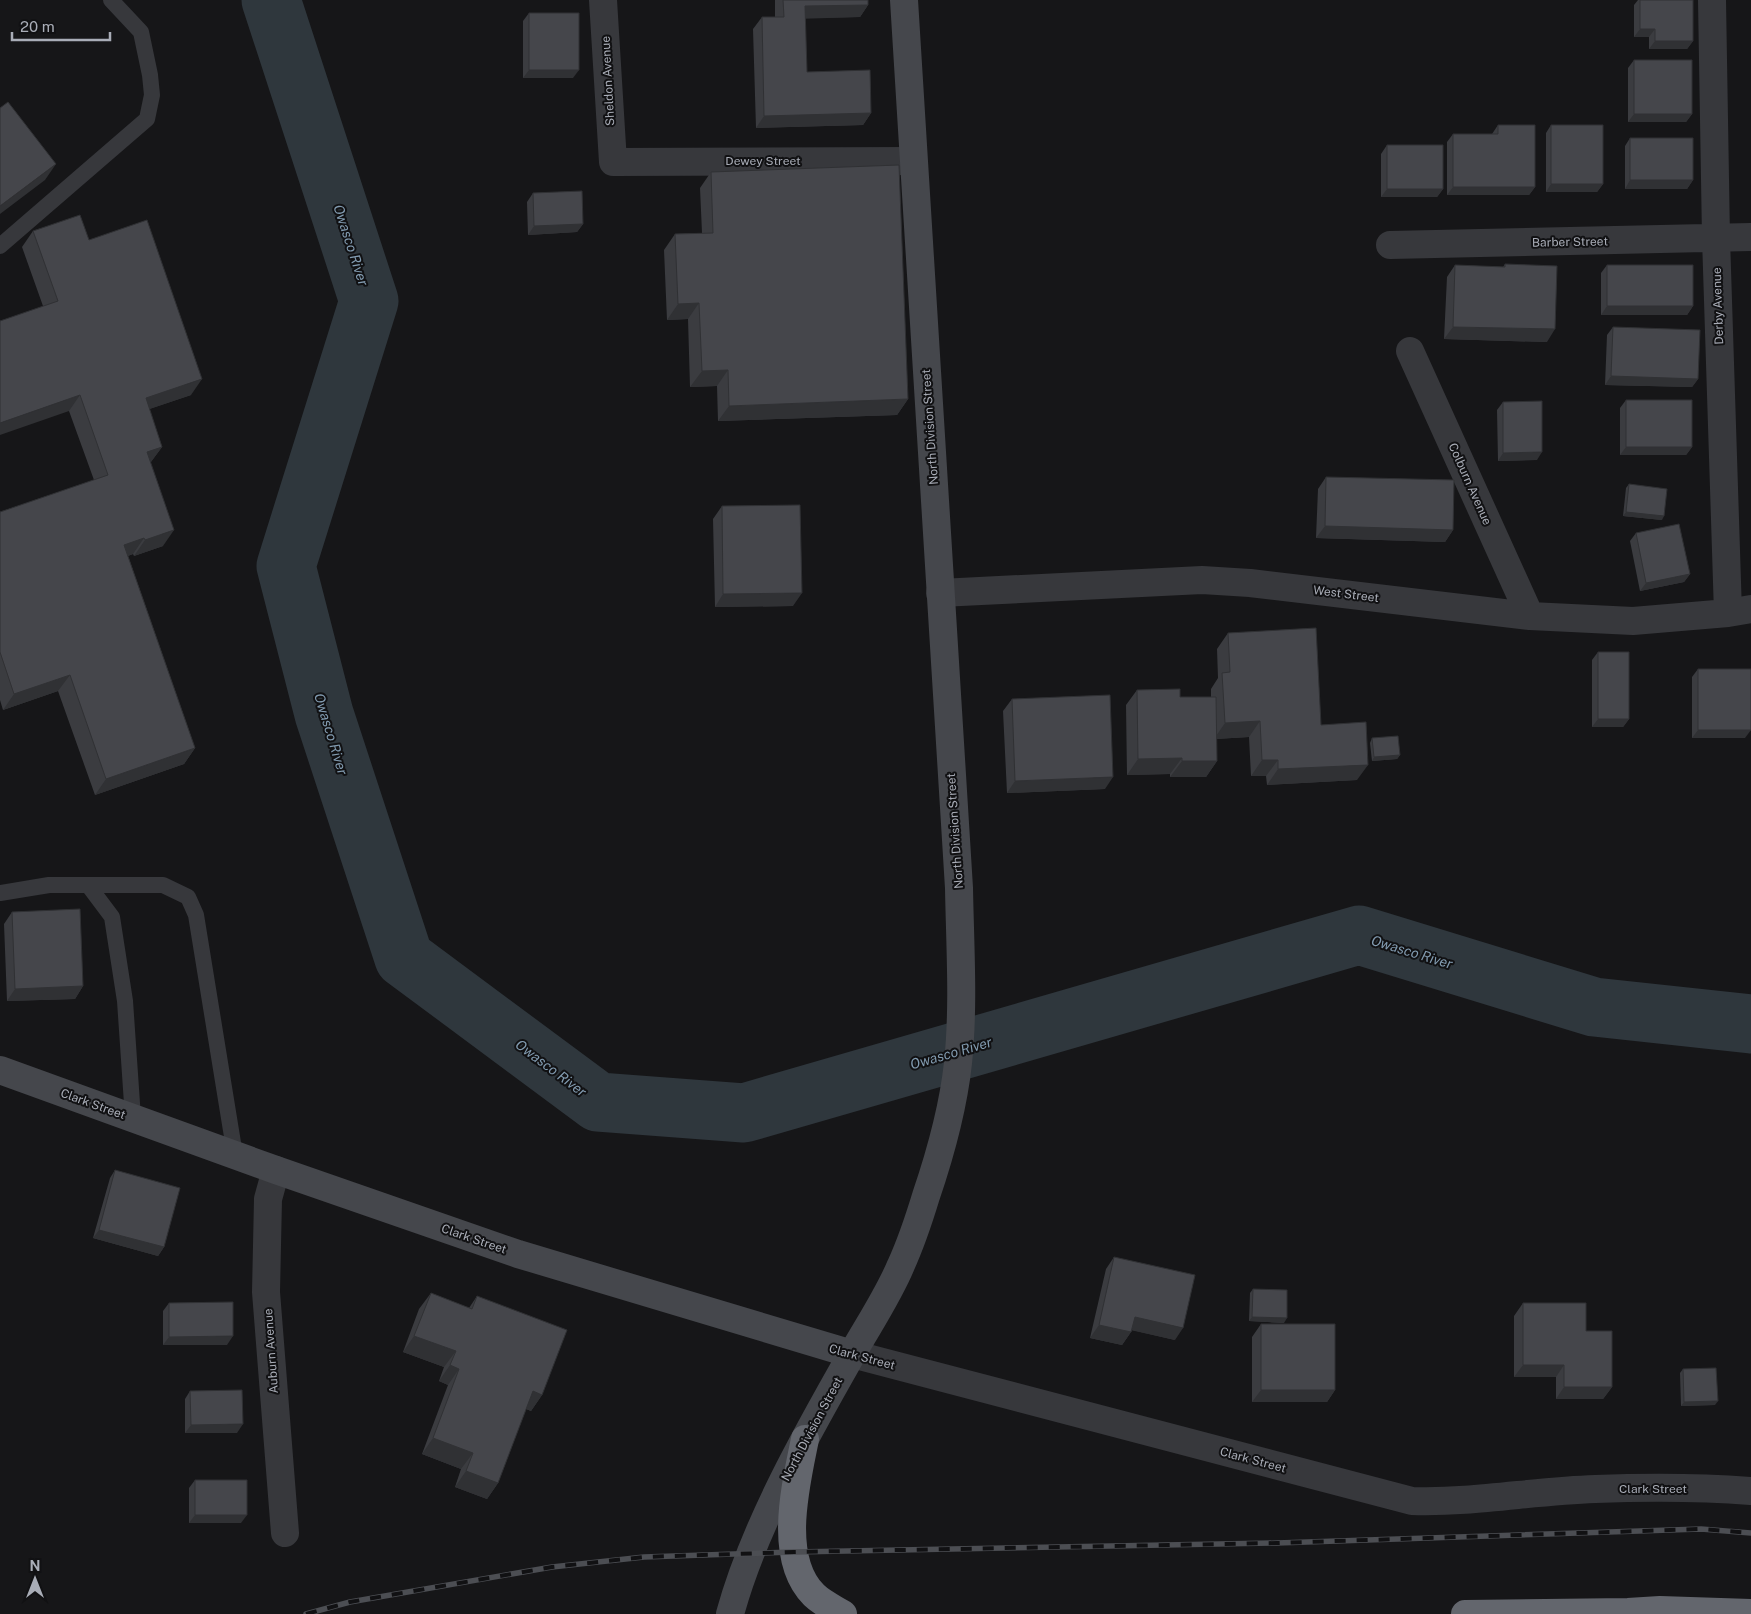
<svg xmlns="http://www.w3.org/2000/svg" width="1751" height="1614" font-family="'Public Sans',sans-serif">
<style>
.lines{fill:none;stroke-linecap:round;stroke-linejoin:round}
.river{stroke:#2f373d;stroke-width:59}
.lane{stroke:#37383c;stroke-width:16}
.street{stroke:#37383c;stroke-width:28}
.secondary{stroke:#45474c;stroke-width:28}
.highway{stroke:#63666d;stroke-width:28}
.rail-casing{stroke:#4c4e53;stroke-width:5.5}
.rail{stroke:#111113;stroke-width:4;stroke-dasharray:11;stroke-linecap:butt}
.wall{fill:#3b3c40}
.shaded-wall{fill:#303134}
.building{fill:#45464b;stroke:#303134}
.labels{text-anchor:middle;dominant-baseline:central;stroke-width:4;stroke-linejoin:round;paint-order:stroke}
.street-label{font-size:12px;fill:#a9adb7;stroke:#111113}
.water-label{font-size:14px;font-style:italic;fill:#829bb0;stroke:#111113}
</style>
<rect width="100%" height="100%" fill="#161618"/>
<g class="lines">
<!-- river -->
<path class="river" d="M271 0 369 301 286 566 324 714 404 958 598 1102 744 1113 1359 935 1594 1007 1751 1024"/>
<!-- lane -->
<path class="lane" d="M0 246 147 119 152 95 150 75 141 32 111 0
M88 885H163L188 897 196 915 235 1155
M0 893 49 885H88L112 917 125 1001 133 1118"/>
<!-- street -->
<path class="street" d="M603 0 613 162 913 161
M1712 0 1716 238 1728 613
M1390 245 1751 237
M1410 351 1530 616
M940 593 1202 580 1250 583 1530 616 1633 621 1728 613 1751 609
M276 1170 268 1199 266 1292 285 1533
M852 1354 1412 1501C1473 1503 1533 1491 1595 1489 1646 1487 1699 1487 1751 1491"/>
<!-- secondary -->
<path class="secondary" d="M0 1070 276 1170 518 1254 852 1354
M730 1614C754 1526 807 1433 852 1354 869 1324 888 1296 901 1265 911 1243 919 1219 926 1196 941 1152 953 1109 958 1063 964 1005 960 946 959 888L904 0"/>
<!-- highway -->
<path class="highway" d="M805 1439C796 1484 777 1558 814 1595 822 1603 833 1608 843 1614
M1465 1614 1628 1612 1660 1610 1751 1613"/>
<!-- rail casing -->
<g class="rail-casing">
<path id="rail" d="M306 1614 350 1602 552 1567 644 1557 794 1552 1277 1543 1701 1529 1751 1533"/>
</g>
<!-- rail -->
<use href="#rail" class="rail"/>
</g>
<!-- wall -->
<path class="wall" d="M775 0H868V5L860 17 805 18 807 72 871 113 863 125 756 128 753 29 762 17H775Z
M1638 0H1693V41L1687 49H1649V37H1634V5Z
M529 13 573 78H523V21Z
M1634 60 1692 114 1686 122H1628V68Z
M1498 125 1535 187 1529 195H1447V142L1453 134H1492Z
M1551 125 1603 184 1597 192H1546V133Z
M1630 138 1693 180 1687 189H1625V146Z
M1387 145 1443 189 1437 197H1381V154Z
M711 172 908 399 897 415 718 421 717 386 690 387 688 319 667 320 664 250 675 234 702 233 700 188Z
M533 193 583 224 577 232 528 235 527 202Z
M33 231 89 240 191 395 149 409 162 447 150 463 163 546 134 556 133 554 128 556 195 748 184 764 95 795 58 691 3 710 0 700V512L94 480 69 411 43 306 22 247Z
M1505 264 1547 342 1444 339 1447 277 1455 265 1503 267Z
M1607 265 1693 306 1687 315H1601V273Z
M1613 327 1698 379 1692 387 1605 385 1607 335Z
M1626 400 1692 447 1686 455H1620V408Z
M1503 402 1537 460 1498 461 1497 410Z
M1326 477 1453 530 1445 542 1316 538 1318 489Z
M1629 484 1662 520 1623 516 1626 488Z
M722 506 793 606 715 607 713 519Z
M1636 533 1690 574 1684 582 1640 591 1630 541Z
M1228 633 1321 725 1357 780 1267 785 1266 776H1251L1249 737 1216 739 1217 761 1206 777H1170V774L1127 775 1126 705 1137 690 1180 697H1211V689L1218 678 1217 649Z
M1598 652 1629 719 1623 727H1592V660Z
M1698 669 1745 738H1692V677Z
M1012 699 1105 789 1007 793 1003 711Z
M1372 738 1400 755 1397 759 1372 761 1370 743Z
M12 912 83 986 75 999 7 1001 4 924Z
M115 1170 164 1247 158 1256 93 1238 110 1178Z
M1114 1257 1175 1340 1132 1330 1131 1332 1122 1345 1090 1338 1106 1269Z
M1253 1289 1284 1323 1249 1321 1250 1293Z
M431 1293 469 1308 477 1296 542 1395 531 1411 526 1409 498 1483 487 1499 455 1487 461 1469 422 1454 448 1385 439 1381 444 1367 403 1352 419 1309Z
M169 1303 227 1345H163V1311Z
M1523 1303 1612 1387 1603 1399H1556V1377H1514V1316Z
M1261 1324 1335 1390 1327 1402H1252V1337Z
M1683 1369 1715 1405 1681 1406 1680 1373Z
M190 1391 237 1433H185V1399Z
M195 1480 241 1523H189V1488Z"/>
<!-- shaded-wall -->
<path class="shaded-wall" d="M868 5 860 17 796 19 805 6Z
M1640 29H1655L1649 37H1634Z
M1655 41H1693L1687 49H1649Z
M529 70H579L573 78H523Z
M871 113 863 125 756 128 764 116Z
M1634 114H1692L1686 122H1628Z
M56 164 45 180 0 214V206Z
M1630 180H1693L1687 189H1625Z
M1551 184H1603L1597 192H1546Z
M1453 187H1535L1529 195H1447Z
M1387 189H1443L1437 197H1381Z
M583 224 577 232 528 235 534 226Z
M699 303 688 319 667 320 678 304Z
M1607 306H1693L1687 315H1601Z
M1453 327 1555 329 1547 342 1444 339Z
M728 370 717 386 690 387 702 371Z
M1611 376 1698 379 1692 387 1605 385Z
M202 379 191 395 135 414 146 398Z
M80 395 69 411 0 435V423Z
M908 399 897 415 718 421 729 406Z
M162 447 151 462 135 468 147 452Z
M1626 447H1692L1686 455H1620Z
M1542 452 1537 460 1498 461 1503 453Z
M1626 512 1664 516 1662 520 1623 516Z
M1325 526 1453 530 1445 542 1316 538Z
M174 530 163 546 134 556 145 540Z
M144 538 133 554 113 561 124 545Z
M1690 574 1684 582 1640 591 1646 583Z
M802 593 793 606 715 607 723 594Z
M70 675 58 691 3 710 14 694Z
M1598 719H1629L1623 727H1592Z
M1260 721 1249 737 1214 739 1225 723Z
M1698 730H1751L1745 738H1692Z
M195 748 184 764 95 795 106 779Z
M1400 755 1397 759 1372 761 1374 757Z
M1182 758 1170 774 1127 775 1138 759Z
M1262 760H1278L1266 776H1251Z
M1182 761H1217L1206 777H1170Z
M1368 765 1357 780 1267 785 1278 769Z
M1113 777 1105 789 1007 793 1015 781Z
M83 986 75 999 7 1001 15 989Z
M99 1230 164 1247 158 1256 93 1238Z
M1135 1317 1183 1328 1175 1340 1126 1329Z
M1252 1317 1287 1318 1284 1323 1249 1321Z
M1099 1325 1131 1332 1122 1345 1090 1338Z
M233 1336 227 1345H163L169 1337Z
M414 1336 456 1351 444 1367 403 1352Z
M450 1365 459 1369 448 1385 439 1381Z
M1523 1365H1564L1556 1377H1514Z
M1564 1387H1612L1603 1399H1556Z
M1261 1390H1335L1327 1402H1252Z
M533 1391 542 1395 531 1411 522 1407Z
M1718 1401 1715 1405 1681 1406 1684 1402Z
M243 1424 237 1433H185L191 1425Z
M433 1438 473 1453 461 1469 422 1454Z
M466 1471 498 1483 487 1499 455 1487Z
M195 1515H247L241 1523H189Z"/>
<!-- building -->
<path class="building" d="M783 0H868V5L805 6 807 72 870 70 871 113 764 116 762 17H784Z
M1640 0H1693V41H1655V29H1640Z
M529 13H579V70H529Z
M1634 60H1692V114H1634Z
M8 102 56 164 0 206V108Z
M1498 125H1535V187H1453V134H1498Z
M1551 125H1603V184H1551Z
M1630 138H1693V180H1630Z
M1387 145H1443V189H1387Z
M899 165 908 399 729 406 728 370 702 371 699 303 678 304 675 234 713 233 711 172Z
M582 191 583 224 534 226 533 193Z
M80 215 89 240 147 220 202 379 146 398 162 447 147 452 174 530 145 540 144 538 124 545 195 748 106 779 70 675 14 694 0 652V512L108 475 80 395 0 423V321L58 301 33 231Z
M1505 264 1557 266 1555 329 1453 327 1455 265 1505 267Z
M1607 265H1693V306H1607Z
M1613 327 1700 330 1698 379 1611 376Z
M1626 400H1692V447H1626Z
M1542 401V452L1503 453V402Z
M1326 477 1454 480 1453 530 1325 526Z
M1629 484 1667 489 1664 516 1626 512Z
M800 505 802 593 723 594 722 506Z
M1679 524 1690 574 1646 583 1636 533Z
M1316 628 1321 725 1366 722 1368 765 1278 769V760H1262L1260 721 1225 723 1222 673 1230 672 1228 633Z
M1598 652H1629V719H1598Z
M1698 669H1751V730H1698Z
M1180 689V697H1216L1217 761H1182V758L1138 759 1137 690Z
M1110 695 1113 777 1015 781 1012 699Z
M1398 736 1400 755 1374 757 1372 738Z
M80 909 83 986 15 989 12 912Z
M115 1170 180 1188 164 1247 99 1230Z
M1114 1257 1195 1275 1183 1328 1135 1317 1131 1332 1099 1325Z
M1253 1289 1287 1290V1318L1252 1317Z
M431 1293 472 1309 477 1296 567 1330 542 1395 533 1391 498 1483 466 1471 473 1453 433 1438 459 1369 450 1365 456 1351 414 1336Z
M233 1302V1336L169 1337V1303Z
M1523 1303H1586V1331H1612V1387H1564V1365H1523Z
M1261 1324H1335V1390H1261Z
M1716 1368 1718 1401 1684 1402 1683 1369Z
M242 1390 243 1424 191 1425 190 1391Z
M195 1480H247V1515H195Z"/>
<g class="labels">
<!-- street labels -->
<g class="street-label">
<text transform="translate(608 81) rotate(-93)">Sheldon Avenue</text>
<text x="763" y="161">Dewey Street</text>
<text transform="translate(1570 242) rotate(-1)">Barber Street</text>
<text transform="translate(1718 306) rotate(-92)">Derby Avenue</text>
<text transform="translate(930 427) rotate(-94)">North Division Street</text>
<text transform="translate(1470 484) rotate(66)">Colburn Avenue</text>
<text transform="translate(1346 594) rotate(7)">West Street</text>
<text transform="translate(955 831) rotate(-94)">North Division Street</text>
<text transform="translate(93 1104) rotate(20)">Clark Street</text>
<text transform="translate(474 1239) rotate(19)">Clark Street</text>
<text transform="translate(271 1351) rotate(-94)">Auburn Avenue</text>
<text transform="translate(862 1357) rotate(15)">Clark Street</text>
<text transform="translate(812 1429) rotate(-62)">North Division Street</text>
<text transform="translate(1253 1460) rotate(15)">Clark Street</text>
<text x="1653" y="1489">Clark Street</text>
</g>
<!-- water labels -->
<g class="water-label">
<text transform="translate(351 245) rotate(72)">Owasco River</text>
<text transform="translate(331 734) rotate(73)">Owasco River</text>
<text transform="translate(1412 952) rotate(17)">Owasco River</text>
<text transform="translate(951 1053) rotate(-16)">Owasco River</text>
<text transform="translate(551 1068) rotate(37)">Owasco River</text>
</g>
</g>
<!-- north arrow -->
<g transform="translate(35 1579)" stroke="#111113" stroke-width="4" paint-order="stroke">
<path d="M0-4L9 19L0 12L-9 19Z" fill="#a9adb7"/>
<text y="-8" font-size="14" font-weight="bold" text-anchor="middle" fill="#a9adb7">N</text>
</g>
<!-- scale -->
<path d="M12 32v8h98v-8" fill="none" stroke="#a9adb7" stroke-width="2.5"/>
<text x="20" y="32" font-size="15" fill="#a9adb7" stroke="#111113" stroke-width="4" paint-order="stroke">20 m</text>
</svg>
